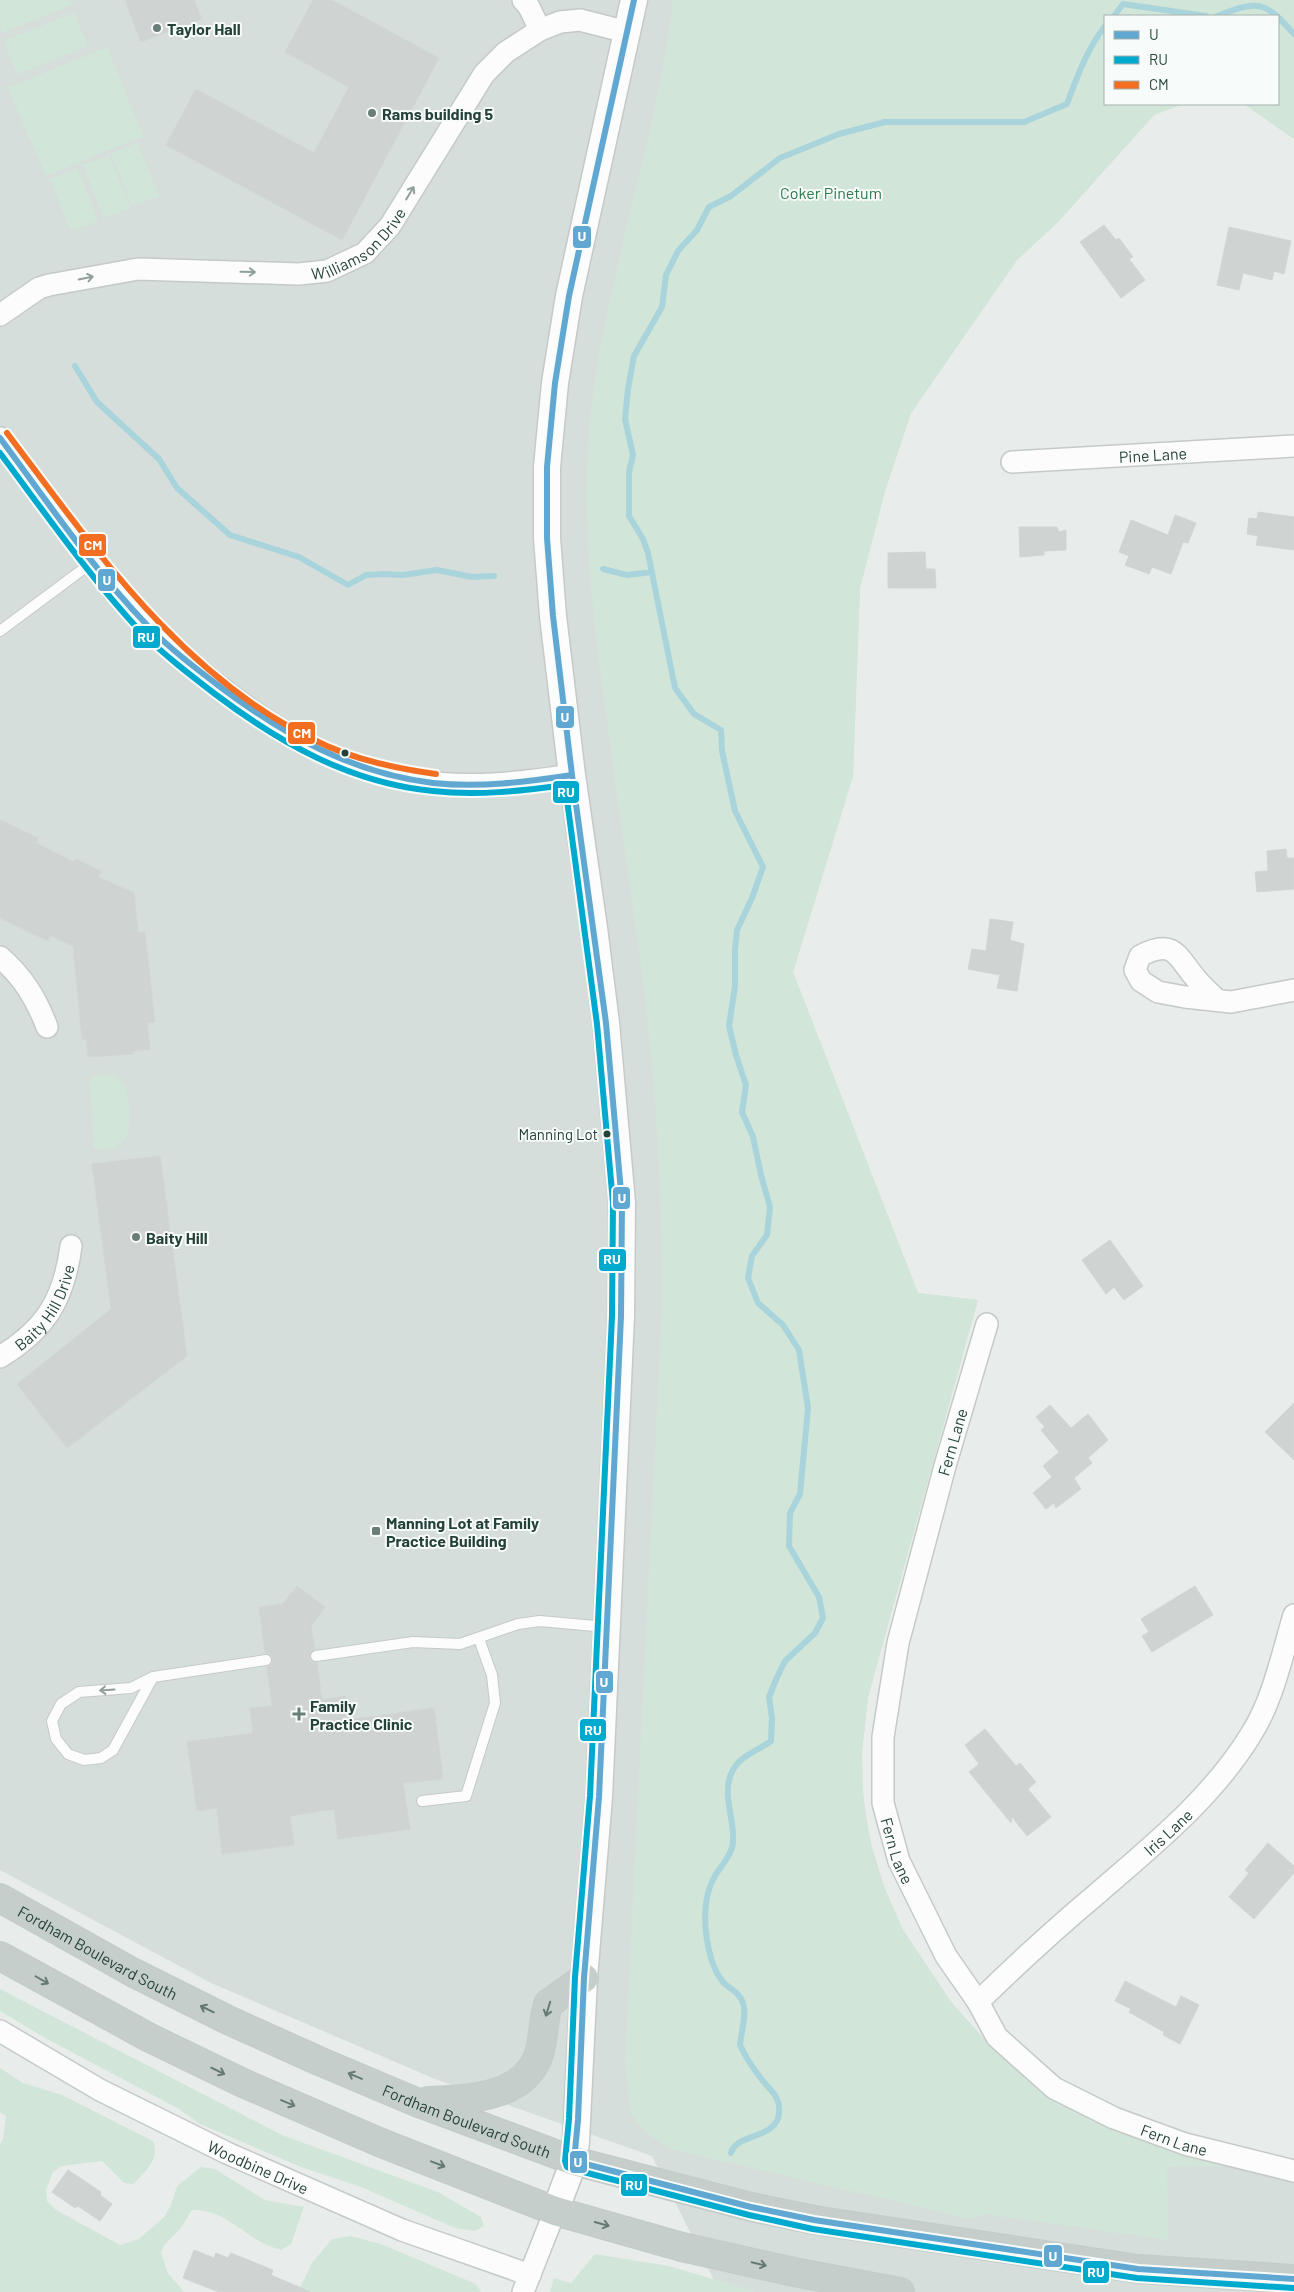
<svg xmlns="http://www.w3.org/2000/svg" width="1294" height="2292" font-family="Barlow,sans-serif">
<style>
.built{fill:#d6dedb}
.green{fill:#d1e6d8}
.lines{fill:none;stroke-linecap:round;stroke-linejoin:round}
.stream{stroke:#a9d4db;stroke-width:6}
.building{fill:#cfd4d2;stroke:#d1d6d4}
.service-casing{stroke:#c5cac8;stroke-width:12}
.minor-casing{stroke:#c5cac8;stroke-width:24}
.tertiary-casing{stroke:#c5cac8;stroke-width:29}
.trunk-casing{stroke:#c3ccc9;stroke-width:30}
.service{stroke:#fcfcfc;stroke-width:10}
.minor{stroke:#fcfcfc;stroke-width:21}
.tertiary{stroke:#fcfcfc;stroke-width:26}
.trunk{stroke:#c6cecc;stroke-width:28}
.bus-1-casing{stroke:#f7fbf9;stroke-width:10}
.bus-2-casing{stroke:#f7fbf9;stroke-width:10}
.bus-3-casing{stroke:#f7fbf9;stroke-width:10}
.bus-1{stroke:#60a8d2;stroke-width:6}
.bus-2{stroke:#00a9ce;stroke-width:6}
.bus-3{stroke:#f36e21;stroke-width:6}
.oneway{stroke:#909f9b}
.oneway2{stroke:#657a74}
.poi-dot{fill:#697e78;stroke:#f7fbf9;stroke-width:2}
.bus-dot{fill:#24423a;stroke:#f7fbf9;stroke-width:2}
.labels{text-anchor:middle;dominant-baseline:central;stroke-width:4;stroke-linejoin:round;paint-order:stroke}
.bus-label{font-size:15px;fill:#24423a;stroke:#f7fbf9;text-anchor:end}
.poi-label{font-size:16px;font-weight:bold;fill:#24423a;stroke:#f7fbf9;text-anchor:start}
.park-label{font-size:16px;fill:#2d7a4b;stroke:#f7fbf9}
.street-label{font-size:16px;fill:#24423a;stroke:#f7fbf9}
.line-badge{stroke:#f7fbf9;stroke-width:2}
.badge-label{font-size:14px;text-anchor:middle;font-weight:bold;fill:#fff}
</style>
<rect width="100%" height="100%" fill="#e8edeb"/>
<!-- built -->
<path class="built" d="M0 0H1294V139L1244 104H1278V16H1105V104H1183L1154 115 1058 222 1017 260 911 413 885 491 860 588 853 776 793 972 918 1293 978 1300 868 1697 862 1751 863 1797 871 1844 885 1890 903 1930 951 2002 985 2040 1025 2074 1294 2173V2292H720L652 2156 435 2079 211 1983 0 1870Z"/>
<!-- green -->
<path class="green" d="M0 0H70L72 5 1 33Z
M673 0H1294V139L1244 104H1278V16H1105V104H1183L1154 115 1058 222 1017 260 911 413 885 491 860 588 853 776 793 972 918 1293 978 1300 868 1697 862 1751V1778L866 1822 877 1870 903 1930 951 2002 985 2040 1025 2074 1252 2166 1167 2167 1168 2240 985 2214 971 2219 671 2149 644 2131 631 2114 625 2063 662 1310C663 1214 658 1120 648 1025 640 950 628 875 618 801 604 692 584 580 587 470 592 310 655 158 673 0Z
M74 13 88 46 17 74 4 41Z
M107 47 143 136 46 176 8 88Z
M137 143 159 196 132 206 111 154Z
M109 155 130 208 104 218 83 165Z
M77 168 98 221 71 231 50 179Z
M104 1075C110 1075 116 1076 121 1081 130 1090 131 1123 127 1135 123 1146 105 1152 94 1148L90 1081 95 1076Z
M0 1989 282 2135 438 2192 481 2217 484 2226 475 2231 455 2228 361 2187 301 2167 200 2124 179 2109 47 2039 0 2011Z
M0 2068 23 2083 62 2095 153 2141C161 2159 145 2171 134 2184L124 2183 102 2161 62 2166 53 2172 46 2190 47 2201 56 2210 120 2245 139 2239 164 2217 171 2205 177 2186 201 2167 215 2169 265 2200 304 2207 291 2244 281 2250C273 2247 265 2245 259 2241 237 2228 220 2209 192 2210L181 2228 164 2245 161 2253 168 2273 184 2292H0V2144L3 2139 6 2116 0 2112Z
M351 2236 381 2244 476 2284 481 2292H298L312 2263 332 2239Z
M595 2254 669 2266 756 2292H550L554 2278 571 2283Z"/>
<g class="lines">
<!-- stream -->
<path class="stream" d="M1114 16 1123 4 1206 16
M1217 16C1259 0 1264 0 1294 34
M75 366 97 402 159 459 177 488 230 535 299 557 348 585 366 575 384 574 403 575 437 570 472 577 494 576
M603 569 627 575 652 572
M731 2153C736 2135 766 2139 777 2121 780 2115 780 2105 777 2099 774 2092 767 2086 763 2081 754 2070 746 2058 740 2045 741 2032 747 2015 743 2003 739 1991 730 1990 723 1982 718 1976 713 1965 711 1958 704 1933 701 1899 715 1876 721 1866 732 1855 733 1842 735 1820 722 1796 731 1774 738 1756 756 1752 771 1741L772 1718 769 1697 778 1675 785 1661 815 1633 823 1618 819 1597 789 1546 790 1513 800 1494 808 1408 799 1350 783 1325 758 1303 748 1278 752 1256 767 1235 770 1207 761 1175 753 1137 742 1112 746 1085 736 1055 729 1026 735 986V950L737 930 752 898 763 867 735 811 722 751 721 730 694 714 675 688 648 553 643 539 629 516V472L633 455 625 419 628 389 634 356 662 307 666 275 678 251 697 230 709 207 731 196 780 158 839 134 885 122H1024L1067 104C1077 77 1087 49 1105 26"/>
</g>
<!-- building -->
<path class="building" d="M125 0H194L202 19 141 42Z
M313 0H332L439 58 342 240 166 145 196 89 314 153 349 87 285 52Z
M1104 225 1116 240 1119 238 1133 257 1129 259 1145 280 1121 298 1080 242Z
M1229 227 1291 241 1284 274 1274 271 1272 280 1243 273 1239 290 1217 285Z
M1258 512 1294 517V550L1256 545 1258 536 1247 534 1249 518 1257 519Z
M1175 515 1196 523 1188 543 1183 542 1171 574 1152 567 1149 574 1125 565 1129 556 1119 552 1131 520 1168 535Z
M1019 527H1057L1059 532 1066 530V550L1044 551V555L1020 557Z
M925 552 926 569H935L936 588H888V553Z
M0 820 38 838 36 843 74 862 76 859 101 871 98 877 134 893 138 933 145 932 155 1022 147 1023 150 1049 132 1051 133 1054 88 1057 86 1039 82 1040 73 946 51 936 48 941 0 918Z
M1286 849 1287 858H1294V889L1257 892 1255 872 1268 871 1267 851Z
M990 919 1013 922 1010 940 1024 944 1017 991 997 988 1000 975 968 969 972 949 986 951Z
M160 1156 187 1356 67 1448 17 1384 111 1309 92 1164Z
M1110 1240 1143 1286 1124 1300 1114 1287 1106 1294 1082 1260Z
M1294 1403V1460L1265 1432Z
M1050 1405 1071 1428 1088 1414 1108 1440 1088 1458 1092 1463 1074 1478 1081 1489 1056 1508 1054 1503 1046 1509 1033 1493 1052 1477 1043 1466 1059 1452 1041 1430 1045 1427 1036 1417Z
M297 1586 325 1607 311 1626 315 1649 309 1656 311 1661 317 1663 322 1700 345 1696 347 1720 434 1708 443 1779 403 1783 410 1829 338 1839 334 1809 290 1816 294 1845 222 1854 217 1808 197 1811 187 1742 253 1733 250 1708 272 1706 267 1667 271 1665 273 1659 271 1655 265 1653 259 1607 283 1604Z
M1195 1586 1213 1615 1152 1652 1142 1636 1149 1632 1141 1619Z
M985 1729 1016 1766 1020 1763 1036 1782 1028 1789 1051 1817 1027 1836 1012 1817 1011 1823 969 1772 979 1764 965 1745Z
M1268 1843 1294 1866V1873L1254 1919 1229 1897 1249 1873 1245 1870Z
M1125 1981 1176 2007 1181 1996 1199 2005 1180 2044 1163 2035 1164 2032 1129 2012 1131 2009 1115 2001Z
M68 2170 101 2192 100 2195 112 2204 100 2221 78 2206 75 2208 52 2192Z
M194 2250 214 2258 216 2253 228 2258 231 2253 273 2270 271 2275 311 2292H219L183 2278Z"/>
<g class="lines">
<!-- service casing -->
<g class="service-casing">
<path id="service" d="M0 631 94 561
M316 1656 413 1642 460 1644 518 1624 540 1621 606 1627
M153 1677 113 1750 101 1758 84 1760 68 1754 56 1739 52 1721 61 1704 79 1692 131 1688 153 1677 266 1660
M422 1801 466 1796 495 1703 492 1675 479 1639"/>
</g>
<!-- minor casing -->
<g class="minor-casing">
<g id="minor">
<path d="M523 0 529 7 540 30"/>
<path id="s1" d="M0 315 39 288 49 285 138 269 299 274 327 271 365 253 390 226 484 74 506 52 540 30 560 22 580 20 627 32"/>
<path d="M0 438C47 501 94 567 147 625 169 647 194 668 219 686 281 735 335 766 414 780 466 789 520 783 572 775"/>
<path id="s2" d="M1012 462 1294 446"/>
<path d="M0 957C23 977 36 998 47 1027"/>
<path d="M1217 1000C1211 994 1204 988 1198 981 1177 958 1176 937 1140 956L1135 970 1141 981 1158 992 1185 997 1231 1002 1294 990"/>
<path id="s3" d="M987 1324 945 1466 898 1643 883 1737V1803L899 1861 946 1956 978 2002 997 2037 1054 2088 1114 2118 1185 2144 1294 2171"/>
<path id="s4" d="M0 1357C46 1329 64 1299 71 1246"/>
<path id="s5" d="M978 2002C1017 1964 1056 1928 1098 1893 1153 1845 1211 1799 1250 1736 1273 1701 1282 1655 1294 1615"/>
<path id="s6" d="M0 2031 100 2090 227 2153 402 2230 530 2275"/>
<path d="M523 2292 555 2211"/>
</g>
</g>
<!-- tertiary casing -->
<g class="tertiary-casing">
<path id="tertiary" d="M555 2211 574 2161 576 2141 584 1978 599 1797 621 1316 622 1203 606 1023 594 928 572 775 553 616 547 538V467L555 383 569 296 634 0"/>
</g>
<!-- trunk casing -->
<g class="trunk-casing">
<g id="trunk">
<path id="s7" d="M0 1898 132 1972 228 2020 319 2061 416 2102 574 2161 751 2207 814 2220 1138 2269 1294 2279"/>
<path d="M0 1956 148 2037 243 2083 379 2142 555 2211 682 2247 794 2272 900 2292"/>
<path d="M428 2101C467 2099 524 2099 539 2054 544 2037 543 2021 548 2004L584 1978"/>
</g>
</g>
<!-- service -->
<use href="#service" class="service"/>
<!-- minor -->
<use href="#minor" class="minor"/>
<!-- tertiary -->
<use href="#tertiary" class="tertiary"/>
<!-- trunk -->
<use href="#trunk" class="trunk"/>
<!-- bus-1 casing -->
<g class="bus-1-casing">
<path id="bus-1" d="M634 0 569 296 555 383 547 467V538L553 616 572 775 606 1023 622 1203 621 1316 599 1797 584 1978 578 2120 574 2161 751 2207 814 2220 1138 2269 1294 2279
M0 438C47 501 92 568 147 625 169 648 194 667 219 686 284 735 351 773 433 783 479 788 526 782 572 775"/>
</g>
<!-- bus-2 casing -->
<g class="bus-2-casing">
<path id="bus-2" d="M0 453C45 513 89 576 140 631 163 654 189 674 215 694 280 743 350 783 433 791 477 796 521 791 565 785L597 1024 613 1203 612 1316 590 1796 575 1977 569 2119 565 2161 567 2167 572 2169 749 2215 813 2229 1137 2278 1293 2288"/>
</g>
<!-- bus-3 casing -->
<g class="bus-3-casing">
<path id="bus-3" d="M7 433C96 551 187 684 327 746 361 761 399 769 436 774"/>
</g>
<!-- bus-1 -->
<use href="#bus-1" class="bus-1"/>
<!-- bus-2 -->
<use href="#bus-2" class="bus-2"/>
<!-- bus-3 -->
<use href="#bus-3" class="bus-3"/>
</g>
<!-- one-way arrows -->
<defs><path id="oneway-shaft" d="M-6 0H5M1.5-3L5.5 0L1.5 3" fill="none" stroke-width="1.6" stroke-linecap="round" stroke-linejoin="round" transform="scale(1.25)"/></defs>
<g class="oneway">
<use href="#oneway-shaft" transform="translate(410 193) rotate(-59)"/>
<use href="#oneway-shaft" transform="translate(248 272) rotate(1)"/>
<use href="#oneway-shaft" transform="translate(86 278) rotate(-11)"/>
<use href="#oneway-shaft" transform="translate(107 1690) rotate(176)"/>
</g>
<g class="oneway2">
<use href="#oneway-shaft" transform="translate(42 1980) rotate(30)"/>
<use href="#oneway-shaft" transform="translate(207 2009) rotate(-154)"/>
<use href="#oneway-shaft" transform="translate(548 2009) rotate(107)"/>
<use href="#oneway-shaft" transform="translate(218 2071) rotate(26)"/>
<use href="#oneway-shaft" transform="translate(355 2076) rotate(-157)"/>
<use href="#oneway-shaft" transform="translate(288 2103) rotate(23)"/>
<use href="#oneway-shaft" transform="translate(438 2164) rotate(21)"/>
<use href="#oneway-shaft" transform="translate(602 2224) rotate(16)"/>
<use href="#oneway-shaft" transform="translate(759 2264) rotate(13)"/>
</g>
<!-- markers -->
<g class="poi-dot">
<circle cx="157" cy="28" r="5"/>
<circle cx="372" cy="113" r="5"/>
<circle cx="136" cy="1237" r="5"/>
<rect x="371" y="1526" width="10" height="10" rx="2.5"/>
<path d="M296.5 1706.5h5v5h5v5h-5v5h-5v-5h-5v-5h5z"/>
</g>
<g class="bus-dot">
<circle cx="345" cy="753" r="4.5"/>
<circle cx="607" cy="1134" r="4.5"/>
</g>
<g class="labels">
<!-- bus labels -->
<g class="bus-label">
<text x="598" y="1134">Manning Lot</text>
</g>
<!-- poi labels -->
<g class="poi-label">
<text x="167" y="28">Taylor Hall</text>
<text x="382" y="113">Rams building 5</text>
<text x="146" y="1237">Baity Hill</text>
<text x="386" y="1522">Manning Lot at Family<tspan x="386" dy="18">Practice Building</tspan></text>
<text x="310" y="1705">Family<tspan x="310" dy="18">Practice Clinic</tspan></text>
</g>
<!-- park labels -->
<g class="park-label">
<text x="831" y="192">Coker Pinetum</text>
</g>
<!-- street labels -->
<g class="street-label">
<text stroke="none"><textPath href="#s1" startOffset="379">Williamson Drive</textPath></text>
<text stroke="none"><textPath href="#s2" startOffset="141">Pine Lane</textPath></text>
<text stroke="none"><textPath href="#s4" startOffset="69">Baity Hill Drive</textPath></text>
<text transform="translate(952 1442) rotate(-74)">Fern Lane</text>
<text stroke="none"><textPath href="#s5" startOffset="255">Iris Lane</textPath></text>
<text stroke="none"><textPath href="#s3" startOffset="542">Fern Lane</textPath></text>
<text stroke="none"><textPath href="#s7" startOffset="112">Fordham Boulevard South</textPath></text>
<text stroke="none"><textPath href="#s7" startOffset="518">Fordham Boulevard South</textPath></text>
<text stroke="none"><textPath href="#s3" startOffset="962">Fern Lane</textPath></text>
<text stroke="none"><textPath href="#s6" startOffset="292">Woodbine Drive</textPath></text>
</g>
</g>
<g class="line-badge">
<rect x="572" y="225" width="20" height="24" rx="5" fill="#60a8d2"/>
<rect x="78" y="533" width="29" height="24" rx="5" fill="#f36e21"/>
<rect x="97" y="568" width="19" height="24" rx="5" fill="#60a8d2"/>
<rect x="132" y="625" width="29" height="24" rx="5" fill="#00a9ce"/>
<rect x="555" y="705" width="20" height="24" rx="5" fill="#60a8d2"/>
<rect x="287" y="721" width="29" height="24" rx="5" fill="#f36e21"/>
<rect x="552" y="780" width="28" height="24" rx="5" fill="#00a9ce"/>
<rect x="612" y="1186" width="19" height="24" rx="5" fill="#60a8d2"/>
<rect x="598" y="1248" width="29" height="24" rx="5" fill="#00a9ce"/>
<rect x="595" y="1670" width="19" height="24" rx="5" fill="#60a8d2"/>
<rect x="579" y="1718" width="28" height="24" rx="5" fill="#00a9ce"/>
<rect x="569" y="2150" width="19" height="24" rx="5" fill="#60a8d2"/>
<rect x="620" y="2173" width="28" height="24" rx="5" fill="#00a9ce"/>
<rect x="1043" y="2244" width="20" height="24" rx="5" fill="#60a8d2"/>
<rect x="1082" y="2260" width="28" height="24" rx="5" fill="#00a9ce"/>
</g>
<g class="badge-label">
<text x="582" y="241">U</text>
<text x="93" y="550">CM</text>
<text x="107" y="585">U</text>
<text x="146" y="642">RU</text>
<text x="565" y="722">U</text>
<text x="302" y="738">CM</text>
<text x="566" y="797">RU</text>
<text x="622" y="1203">U</text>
<text x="612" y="1264">RU</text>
<text x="604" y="1687">U</text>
<text x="593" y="1735">RU</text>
<text x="578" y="2167">U</text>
<text x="634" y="2190">RU</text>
<text x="1053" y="2261">U</text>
<text x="1096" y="2277">RU</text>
</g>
<!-- legend -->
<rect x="1104" y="15" width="175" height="90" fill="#f7fbf9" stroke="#a3b1ad"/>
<rect x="1114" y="31" width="25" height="8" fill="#60a8d2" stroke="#a3b1ad"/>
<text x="1149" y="40" font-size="15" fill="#24423a">U</text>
<rect x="1114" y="56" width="25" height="8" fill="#00a9ce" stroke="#a3b1ad"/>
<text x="1149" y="65" font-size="15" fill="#24423a">RU</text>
<rect x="1114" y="81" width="25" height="8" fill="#f36e21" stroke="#a3b1ad"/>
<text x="1149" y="90" font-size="15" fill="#24423a">CM</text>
</svg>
